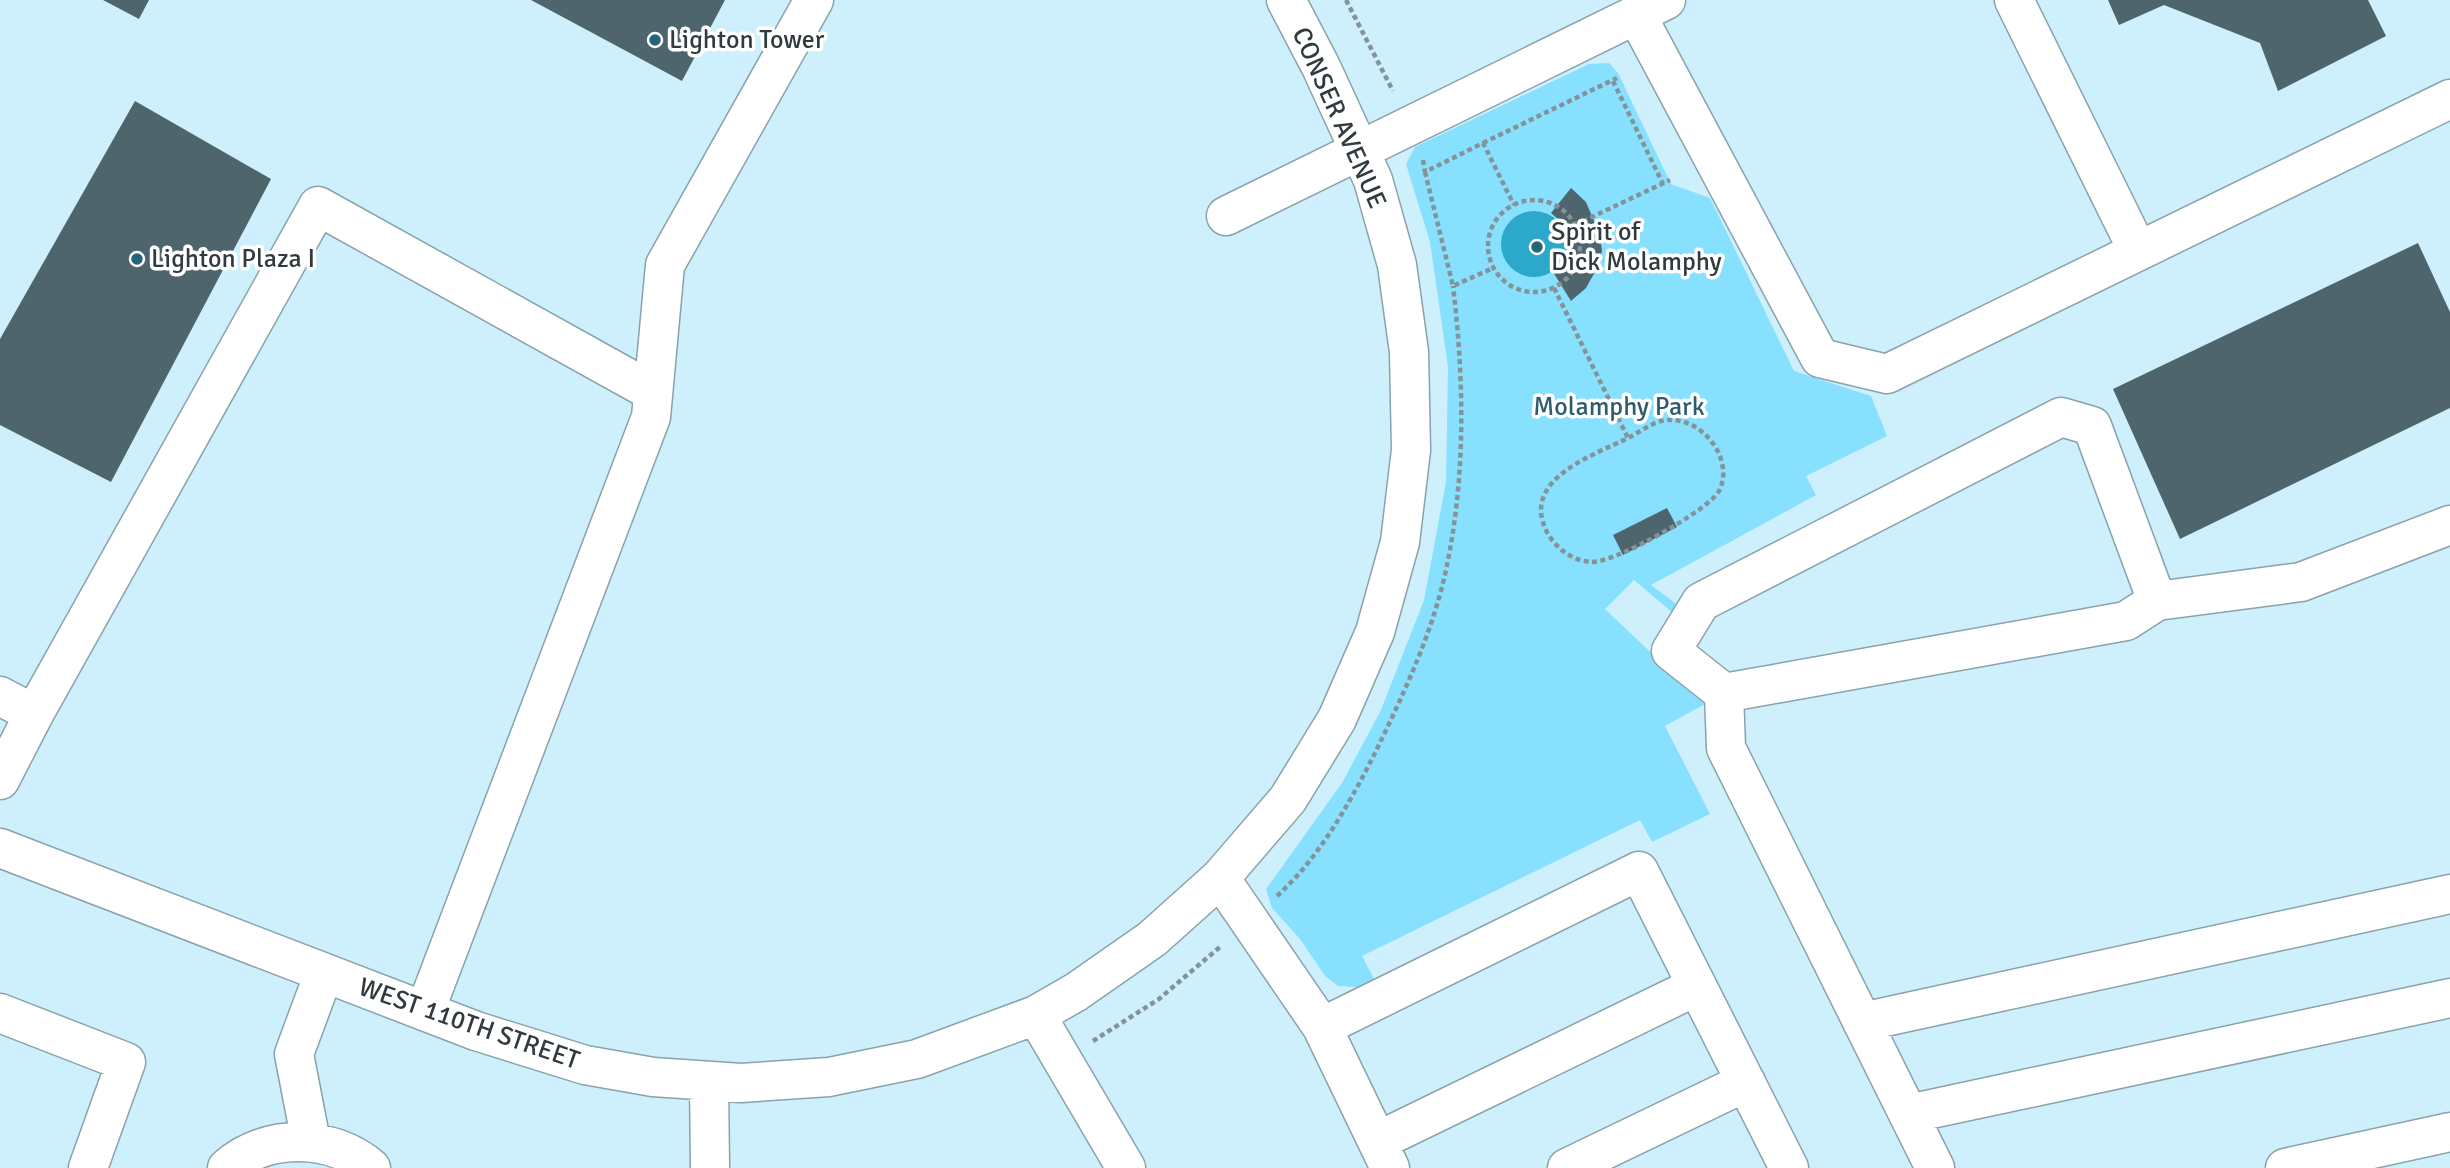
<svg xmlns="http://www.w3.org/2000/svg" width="2450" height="1168" font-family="Signika,sans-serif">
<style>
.built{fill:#cdf0fc}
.green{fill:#87e1fe}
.water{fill:#2ba8ca}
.building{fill:#4f656d}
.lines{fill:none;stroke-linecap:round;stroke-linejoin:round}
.minor-casing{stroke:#8aa2ab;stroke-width:41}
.path{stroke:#839398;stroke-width:4.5;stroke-dasharray:5 3.5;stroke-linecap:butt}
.minor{stroke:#fff;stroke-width:38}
.poi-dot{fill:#246579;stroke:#fff;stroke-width:2.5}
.labels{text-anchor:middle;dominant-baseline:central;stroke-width:7;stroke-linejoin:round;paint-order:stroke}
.poi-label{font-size:26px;fill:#303b3e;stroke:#fff;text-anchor:start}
.street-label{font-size:26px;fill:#303b3e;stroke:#fff}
.park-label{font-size:26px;fill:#2d5d6c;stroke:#fff}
</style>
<rect width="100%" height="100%" fill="#e3f7ff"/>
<!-- built -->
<path class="built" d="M0 0H2450V1168H0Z"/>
<!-- green -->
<path class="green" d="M1609 63 1618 73 1671 184 1710 198 1794 371 1871 396 1887 436 1806 476 1816 495 1651 585 1679 606 1673 613 1634 580 1605 609 1705 704 1665 726 1710 814 1652 842 1640 820 1362 956 1374 979 1357 987 1338 986 1325 976 1300 939 1272 908 1266 889 1342 783 1381 710 1424 600 1446 482 1448 367 1430 242 1406 164 1415 147 1589 64Z"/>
<!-- water -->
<path class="water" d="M1501 244a33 33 0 1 1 66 0a33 33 0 1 1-66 0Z"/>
<!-- building -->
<path class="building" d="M103 0H149L139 19Z
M531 0H725L682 81Z
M2108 0H2368L2386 36 2278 91 2260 43 2164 5 2119 25Z
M135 101 271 179 111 482 0 425V339Z
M1571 188 1586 202 1600 235 1602 251 1596 270 1586 288 1571 301 1553 272 1563 262 1568 253V236L1560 221 1551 213Z
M2418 243 2450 312V408L2180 539 2113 389Z
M1667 508 1677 527 1623 555 1613 535Z"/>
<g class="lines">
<!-- minor casing -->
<g class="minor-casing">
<path id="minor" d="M2014 0 2138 251
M1636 14 1820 358 1887 374 2450 99
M1226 216 1666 0
M2157 601 2301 582 2450 525
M1724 693 2126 621 2157 601 2092 426 2061 417 1701 602 1671 651 1724 693 1726 748 1935 1168
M0 696 34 714
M0 780 34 714 318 206 653 392
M0 848 476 1031 585 1065 653 1077 741 1083 829 1077 917 1059 1036 1015 1076 992 1152 939 1220 878 1288 799 1337 719 1375 632 1400 542 1411 450 1409 352 1397 265 1373 180 1321 67 1286 0
M1220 878 1322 1027 1390 1168
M425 1011 651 417 665 265 814 0
M0 1013 126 1062 88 1168
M1036 1015 1126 1168
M1862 1022 2450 894
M1322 1027 1639 871 1789 1168
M709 1081 710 1168
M1908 1114 2450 998
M1378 1141 1697 986
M311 1142 294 1054 324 973
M227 1168C266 1133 332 1134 371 1168
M1567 1168 1746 1082
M2285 1168 2450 1132"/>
</g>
<!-- path -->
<path class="path" d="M1346 0 1393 91
M1613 81 1663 184
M1483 143 1617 78
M1423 160 1425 172 1483 143 1514 205
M1425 172 1453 286 1493 268
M1488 246a46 46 0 1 1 92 0a46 46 0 1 1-92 0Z
M1575 225 1670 180
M1554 288 1628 438C1592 456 1518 480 1548 534 1557 549 1572 560 1590 562 1611 565 1708 511 1719 491 1725 479 1724 468 1720 456 1711 434 1687 415 1661 421 1650 424 1638 433 1628 438
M1277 896C1320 857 1349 804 1375 753 1404 693 1434 630 1447 565 1466 473 1464 379 1453 286
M1093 1041 1159 999 1221 946"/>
<!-- minor -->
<use href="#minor" class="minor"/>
</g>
<!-- markers -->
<g class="poi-dot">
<circle cx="655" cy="40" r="7"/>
<circle cx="1537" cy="247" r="7"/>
<circle cx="137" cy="259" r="7"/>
</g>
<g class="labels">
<!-- poi labels -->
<g class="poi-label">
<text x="669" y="40">Lighton Tower</text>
<text x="1551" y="232">Spirit of<tspan x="1551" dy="30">Dick Molamphy</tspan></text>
<text x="151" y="259">Lighton Plaza I</text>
</g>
<!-- street labels -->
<g class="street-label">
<text transform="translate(1339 118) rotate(66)">CONSER AVENUE</text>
<text transform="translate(469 1024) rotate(19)">WEST 110TH STREET</text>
</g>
<!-- park labels -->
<g class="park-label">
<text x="1619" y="407">Molamphy Park</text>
</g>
</g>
</svg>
